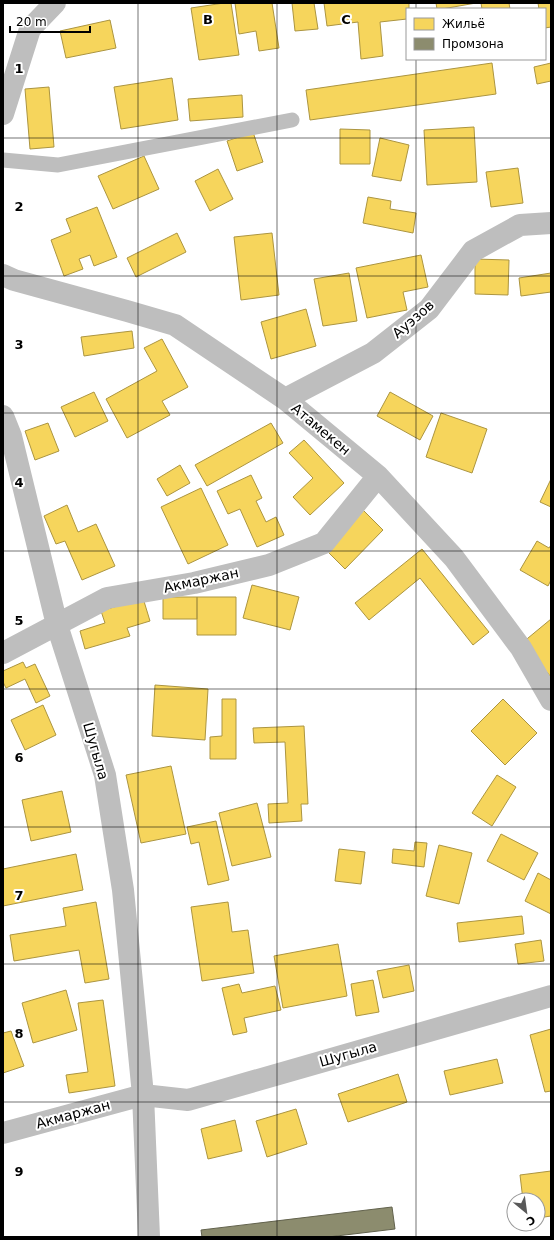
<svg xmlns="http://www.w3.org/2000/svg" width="554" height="1240" font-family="'DejaVu Sans',sans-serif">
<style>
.homes{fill:#f6d55c;stroke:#ac9540}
.industry{fill:#8c8c6e;stroke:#62624d}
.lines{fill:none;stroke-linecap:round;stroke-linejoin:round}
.lane{stroke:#bebebe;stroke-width:15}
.street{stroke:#bebebe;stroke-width:22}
.grid{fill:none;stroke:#000;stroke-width:1;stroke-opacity:0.55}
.labels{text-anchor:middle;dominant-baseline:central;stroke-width:4;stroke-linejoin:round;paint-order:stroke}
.street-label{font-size:14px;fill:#000;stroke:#fff}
.grid-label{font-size:13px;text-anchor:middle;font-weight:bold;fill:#000;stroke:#fff;stroke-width:4;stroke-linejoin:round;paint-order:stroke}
</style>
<rect width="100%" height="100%" fill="#fff"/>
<!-- homes -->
<path class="homes" d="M224 3H231L239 55 199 60 191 8Z
M235 3H272L279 48 259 51 256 31 239 34Z
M292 3H314L318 29 295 31Z
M324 3H409V9H407V19L380 22 383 56 361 59 358 22 327 26Z
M436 3H476L442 9H437Z
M481 3H509L510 9H482Z
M538 3H551V27L545 28V9H539Z
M110 20 116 48 66 58 60 31Z
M492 63 496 94 310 120 306 90Z
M551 63V81L537 84 534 67Z
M172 78 178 120 121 129 114 87Z
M49 87 54 147 30 149 25 89Z
M242 95 243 117 190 121 188 99Z
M474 127 477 182 427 185 424 130Z
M340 129 370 130V164H340Z
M253 132 263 162 237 171 227 141Z
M380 138 409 145 401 181 372 176Z
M144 156 159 189 113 209 98 176Z
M518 168 523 203 491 207 486 172Z
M218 169 233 199 210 211 195 181Z
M368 197 391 201 390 209 416 213 413 233 363 223Z
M97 207 117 257 94 266 90 255 79 259 83 269 64 276 51 240 71 232 66 219Z
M177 233 186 252 136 277 127 258Z
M272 233 279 295 241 300 234 237Z
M421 255 428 287 403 292 407 310 367 318 356 268Z
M475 259 509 260 508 295 475 294Z
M349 273 357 321 323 326 314 279Z
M551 273V292L521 296 519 278Z
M306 309 316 346 271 359 261 322Z
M132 331 134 348 84 356 81 337Z
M162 339 188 387 162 401 170 415 127 438 106 399 157 371 144 348Z
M94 392 108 421 75 437 61 407Z
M390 392 433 416 420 440 377 416Z
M441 413 487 429 472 473 426 457Z
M48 423 59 451 35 460 25 431Z
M271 423 283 443 207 486 195 465Z
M304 440 344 483 310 515 293 497 313 478 289 453Z
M180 465 190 483 167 496 157 479Z
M251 475 262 498 256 501 266 522 276 517 284 535 257 547 240 509 228 514 217 491Z
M551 479V507L540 502Z
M201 488 228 545 188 564 161 507Z
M67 505 78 532 96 524 115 566 82 580 65 541 56 544 44 516Z
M361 508 383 530 345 569 323 547Z
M537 541 549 548 551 545V580L548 586 520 570Z
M422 549 489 632 473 645 420 578 369 620 355 603Z
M252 585 299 597 290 630 243 618Z
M163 597H197V619H163Z
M197 597H236V635H197Z
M143 598 150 621 127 628 130 636 85 649 80 631 105 623 101 611Z
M551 619V677L522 643Z
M23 662 26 668 35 664 50 696 36 703 25 679 6 688 3 682V671Z
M155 685 208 689 205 740 152 736Z
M222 699H236V759H210V737L222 736Z
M503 699 537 733 505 765 471 731Z
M43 705 56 735 25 750 11 720Z
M304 726 308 804H301L302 821 269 823 268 804 288 803 285 742 254 743 253 728Z
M171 766 186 834 141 843 126 775Z
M497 775 516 787 492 826 472 813Z
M62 791 71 832 31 841 22 800Z
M257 803 271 857 232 866 219 813Z
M216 821 229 880 208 885 199 842 191 844 187 827Z
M501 834 538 853 524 880 487 861Z
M415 842 427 843 424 867 392 863 393 849 414 851Z
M439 845 472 853 459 904 426 896Z
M339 849 365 852 361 884 335 881Z
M76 854 83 890 3 906V869Z
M538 873 551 880V914L525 901Z
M96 902 109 979 85 983 79 950 14 961 10 935 66 926 63 908Z
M228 902 232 932 248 930 254 973 202 981 191 907Z
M522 916 524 934 459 942 457 923Z
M541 940 544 961 518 964 515 944Z
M338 944 347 996 283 1008 274 956Z
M409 965 414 991 383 998 377 971Z
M373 980 379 1012 356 1016 351 984Z
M239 984 242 993 275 986 281 1010 244 1018 247 1032 233 1035 222 988Z
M66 990 77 1030 33 1043 22 1003Z
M103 1000 115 1086 69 1093 66 1075 88 1072 78 1003Z
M551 1029V1091L545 1092 530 1035Z
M11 1031 24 1066 3 1073V1033Z
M497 1059 503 1083 450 1095 444 1071Z
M398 1074 407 1102 348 1122 338 1094Z
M296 1109 307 1144 267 1157 256 1121Z
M235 1120 242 1151 208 1159 201 1129Z
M551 1171V1216L538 1218V1200H523L520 1175Z"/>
<!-- industry -->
<path class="industry" d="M392 1207 395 1229 328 1237H202L201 1230Z"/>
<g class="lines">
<!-- lane -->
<path class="lane" d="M3 160 58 165 292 120"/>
<!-- street -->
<path class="street" d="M3 114 30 29 55 3
M3 275 14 280 127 311 175 325 285 399 378 476 454 558 521 648 551 700
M285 399 373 353 429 309 473 251 520 225 551 223
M3 416 11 436 57 625 105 775 123 890 143 1095 149 1237
M3 653 107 598 194 583 269 565 324 543 378 476
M3 1133 143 1095 188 1100 551 996"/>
</g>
<!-- grid -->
<path class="grid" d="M138 3V1237M277 3V1237M416 3V9M416 59V1237M3 138H551M3 276H551M3 413H551M3 551H551M3 689H551M3 827H551M3 964H551M3 1102H551"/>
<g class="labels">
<!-- street labels -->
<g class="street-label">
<text transform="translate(413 319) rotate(-41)">Ауэзов</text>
<text transform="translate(321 429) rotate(40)">Атамекен</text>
<text transform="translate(201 580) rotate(-12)">Акмаржан</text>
<text transform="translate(96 751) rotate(74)">Шугыла</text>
<text transform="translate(348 1054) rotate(-16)">Шугыла</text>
<text transform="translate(73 1114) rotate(-15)">Акмаржан</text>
</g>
</g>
<g class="grid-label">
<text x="208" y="24">B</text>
<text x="346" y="24">C</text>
<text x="19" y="73">1</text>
<text x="19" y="211">2</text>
<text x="19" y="349">3</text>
<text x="19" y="487">4</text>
<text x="19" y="625">5</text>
<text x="19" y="762">6</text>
<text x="19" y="900">7</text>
<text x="19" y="1038">8</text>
<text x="19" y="1176">9</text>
</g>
<!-- border -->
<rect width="554" height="1240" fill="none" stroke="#000000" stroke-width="8"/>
<!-- legend -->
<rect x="406" y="8" width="140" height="52" fill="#ffffff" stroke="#999999"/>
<rect x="414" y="18" width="20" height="12" fill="#f6d55c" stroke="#999999"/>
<text x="442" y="28" font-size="12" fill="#000000">Жильё</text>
<rect x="414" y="38" width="20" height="12" fill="#8c8c6e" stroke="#999999"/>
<text x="442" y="48" font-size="12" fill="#000000">Промзона</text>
<!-- north arrow -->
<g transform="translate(526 1212) rotate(151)"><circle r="19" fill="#ffffff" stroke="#999999"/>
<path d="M0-3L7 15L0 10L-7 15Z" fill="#595959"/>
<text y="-6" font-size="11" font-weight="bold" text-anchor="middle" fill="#000000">С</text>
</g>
<!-- scale -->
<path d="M10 26v6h80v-6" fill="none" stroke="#000000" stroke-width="2"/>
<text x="16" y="26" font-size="12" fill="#000000" stroke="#ffffff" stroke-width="3" paint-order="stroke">20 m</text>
</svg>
